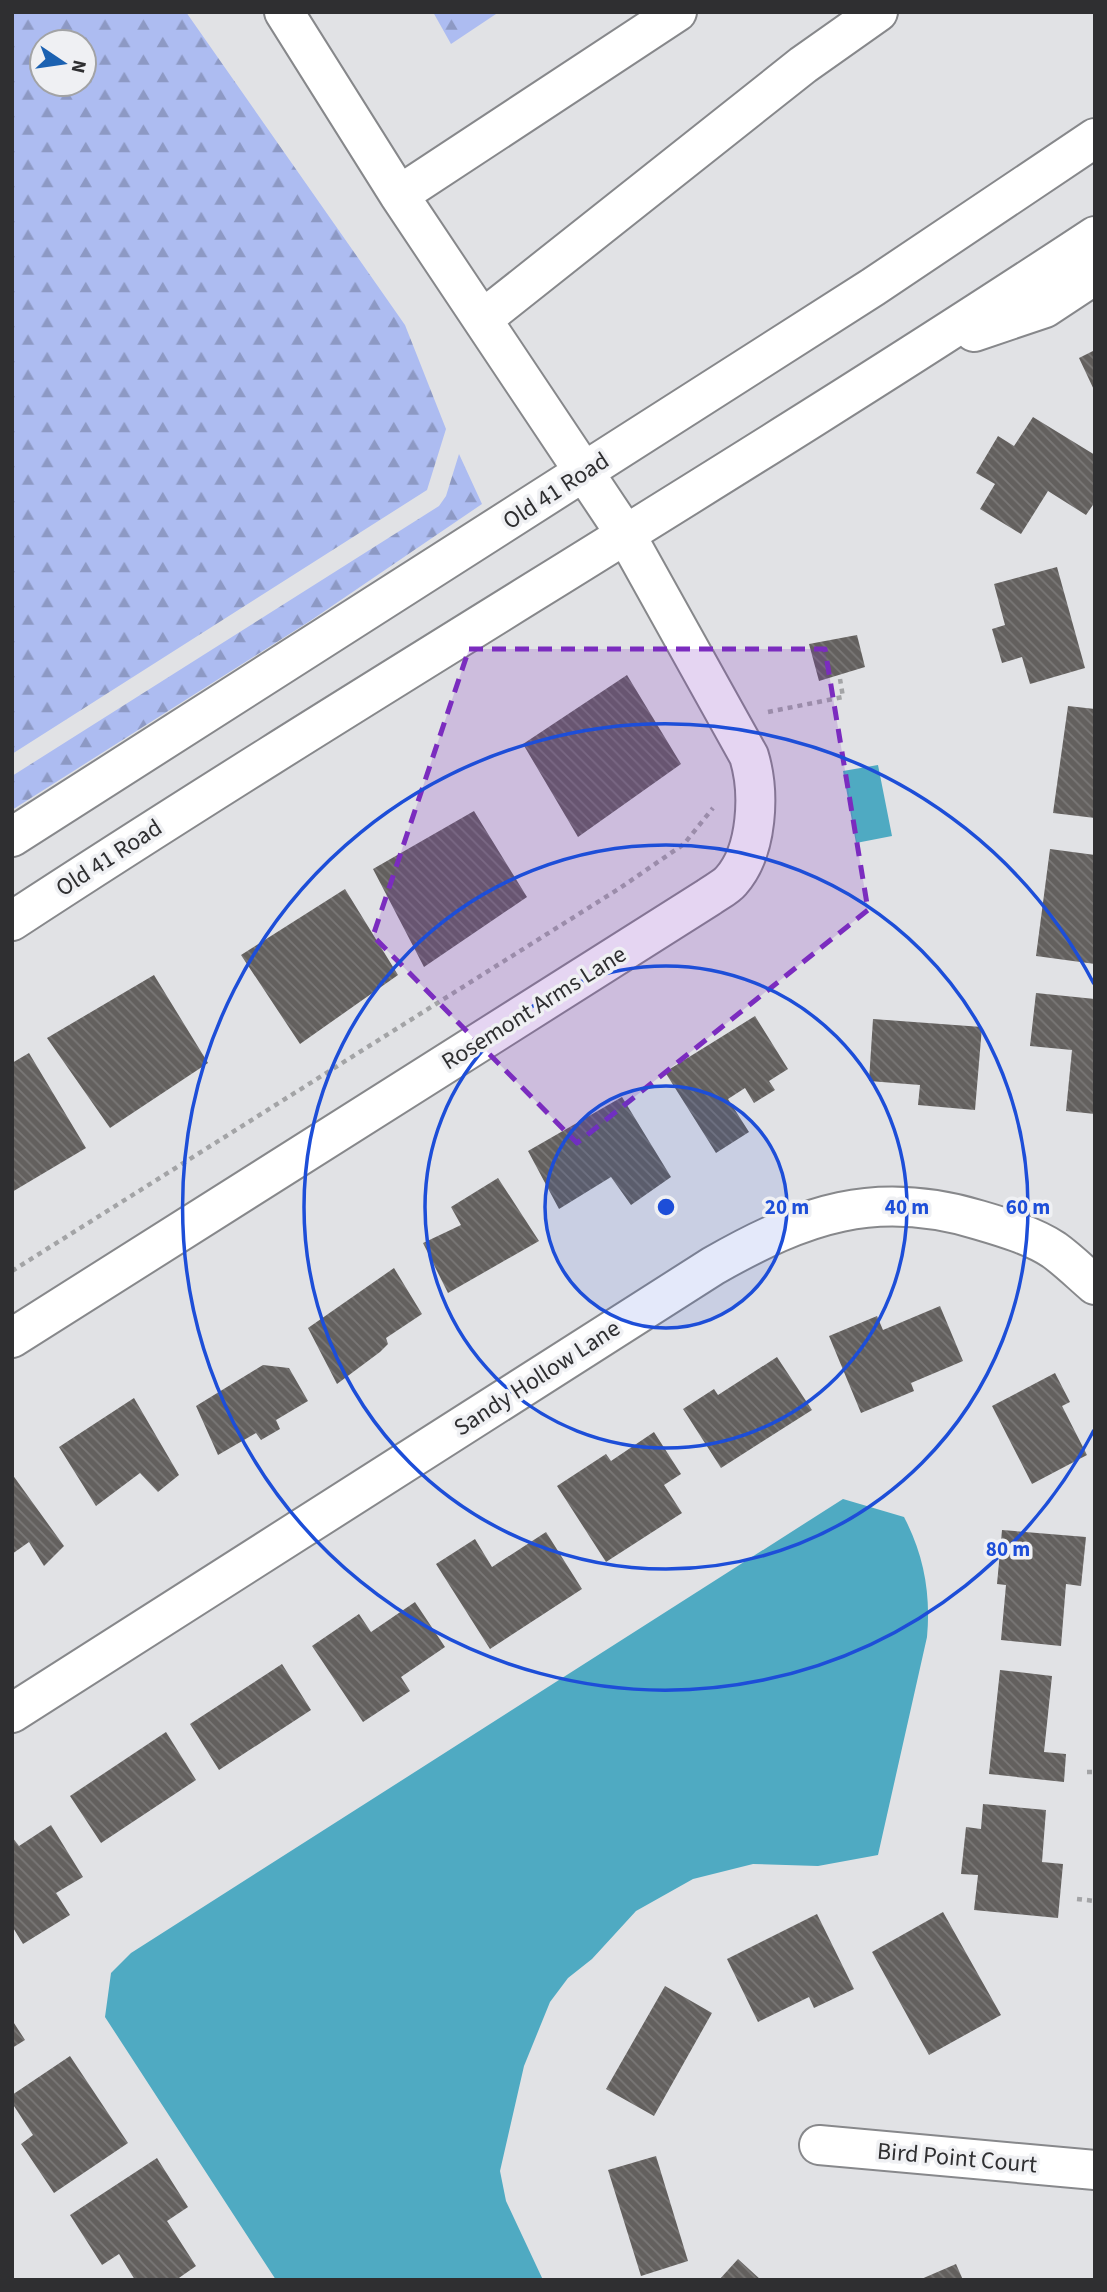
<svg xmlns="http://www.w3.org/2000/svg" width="1107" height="2292" font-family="'Source Sans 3',sans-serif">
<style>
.forest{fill:url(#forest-firs);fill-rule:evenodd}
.water{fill:#4faac2}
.building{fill:url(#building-back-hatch)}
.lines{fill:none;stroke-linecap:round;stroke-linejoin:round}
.minor-casing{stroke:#87888b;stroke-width:42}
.path{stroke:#a3a4a6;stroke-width:4.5;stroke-dasharray:5 5;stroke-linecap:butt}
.minor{stroke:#fff;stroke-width:38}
.marked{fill:#7b2cbf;fill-opacity:0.2;stroke:#7b2cbf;stroke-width:5;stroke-dasharray:14 9;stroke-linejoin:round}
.ring{fill:none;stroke:#1d4ed8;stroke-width:3.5}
.labels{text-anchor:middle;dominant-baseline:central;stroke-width:7;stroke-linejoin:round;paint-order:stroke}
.street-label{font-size:24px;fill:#2f2f31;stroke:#eff0f3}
.centre{fill:#1d4ed8;stroke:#eff0f3;stroke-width:3.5}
.ring-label{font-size:21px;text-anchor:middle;font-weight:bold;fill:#1d4ed8;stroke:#eff0f3;stroke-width:7;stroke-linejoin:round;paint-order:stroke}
</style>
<defs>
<pattern id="forest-firs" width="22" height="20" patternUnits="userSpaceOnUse" patternTransform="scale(1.75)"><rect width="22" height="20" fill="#adbcf1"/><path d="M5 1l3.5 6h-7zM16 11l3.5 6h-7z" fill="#8d99c4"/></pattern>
<pattern id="building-back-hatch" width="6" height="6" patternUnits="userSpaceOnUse" patternTransform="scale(1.75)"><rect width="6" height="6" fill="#63605e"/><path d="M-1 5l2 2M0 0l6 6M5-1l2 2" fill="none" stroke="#7a7877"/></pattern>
</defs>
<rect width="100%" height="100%" fill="#e1e2e5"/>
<!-- forest -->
<path class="forest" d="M12 12H186L405 325 446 429 427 490 12 754ZM42 42H84V84H42Z
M433 12H499L451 44Z
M459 454 482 504 310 621 12 810V776L439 506 446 496Z"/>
<!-- water -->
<path class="water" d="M878 765 892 836 856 843 843 771Z
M843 1499 904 1517C924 1555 931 1594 927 1637L878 1855 818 1866 753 1864 693 1879 636 1911 592 1959 568 1978 550 2002 524 2066 500 2171 506 2201 543 2280H276L105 2017 111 1973 131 1953Z"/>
<!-- building -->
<path class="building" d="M1095 350V392L1079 358Z
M1033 417 1095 455V502L1086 515 1048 491 1021 534 980 509 995 484 976 473 998 436 1014 446Z
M1057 567 1085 668 1030 684 1022 657 1002 663 992 629 1005 625 994 584Z
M857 635 865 667 819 681 809 644Z
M627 675 681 764 578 837 523 744Z
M1068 706 1095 709V818L1053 813Z
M474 811 527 897 424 967 373 869Z
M1050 849 1095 855V964L1036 956Z
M345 889 398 975 300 1044 241 955Z
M154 975 208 1063 110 1128 47 1038Z
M1036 993 1095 999V1114L1066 1111 1072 1050 1030 1046Z
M755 1016 788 1069 769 1081 775 1090 754 1103 745 1088 728 1099 749 1132 716 1153 665 1072Z
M873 1019 982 1027 975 1110 918 1105 920 1085 869 1081Z
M29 1053 86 1148 12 1192V1063Z
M622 1097 671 1177 631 1205 611 1177 559 1209 528 1151Z
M498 1178 539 1241 448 1293 423 1243 461 1225 451 1207Z
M394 1268 422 1314 386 1338 388 1344 380 1352 337 1384 308 1328Z
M940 1306 963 1361 911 1383 914 1391 861 1413 829 1336 877 1316 883 1330Z
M777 1357 812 1410 721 1468 683 1409 714 1389 718 1395Z
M263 1365 289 1368 308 1401 276 1420 280 1429 261 1440 256 1433 218 1455 196 1406Z
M1055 1373 1070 1402 1062 1406 1087 1455 1032 1484 992 1406Z
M134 1398 179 1475 158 1492 140 1473 96 1506 59 1447Z
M654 1432 681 1474 664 1485 682 1513 606 1562 557 1486 606 1454 611 1461Z
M12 1474 64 1546 44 1566 29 1542 12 1554Z
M1002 1530 1086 1537 1081 1586 1066 1584 1061 1646 1001 1640 1006 1585 997 1584Z
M546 1532 582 1589 490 1649 436 1564 475 1539 492 1567Z
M415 1602 445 1647 401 1677 410 1691 363 1722 312 1646 359 1614 371 1632Z
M282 1664 311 1710 219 1770 190 1724Z
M1000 1670 1052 1676 1044 1752 1066 1754 1064 1782 989 1774Z
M166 1732 196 1780 101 1843 70 1796Z
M983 1804 1046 1810 1042 1862 1063 1864 1058 1918 974 1910 978 1875 961 1874 966 1827 981 1829Z
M51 1825 83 1877 56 1893 70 1915 23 1944 12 1926V1837L19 1846Z
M943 1912 1001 2015 929 2055 872 1952Z
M817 1914 854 1989 814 2008 809 1997 758 2022 727 1959Z
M665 1986 712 2013 654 2116 606 2089Z
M12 2020 25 2040 12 2048Z
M70 2056 128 2143 54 2193 21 2144 33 2135 12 2103V2095Z
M656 2156 688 2261 641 2276 608 2170Z
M157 2158 188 2207 167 2221 196 2266 176 2280H135L119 2254 102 2265 70 2215Z
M738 2259 761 2280H719Z
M956 2264 963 2280H919Z"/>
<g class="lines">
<!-- minor casing -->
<g class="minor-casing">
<path id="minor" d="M399 195 677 12
M484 318 803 65 878 12
M974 332 1045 308 1095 275
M12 837 873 287 1095 138
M12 921C370 687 739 471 1095 236
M12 1338 709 897C716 892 726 887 731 881 758 851 760 792 749 756L626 535 399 195 284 12
M12 1713 713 1266C804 1214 875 1189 979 1220 1003 1227 1033 1236 1054 1250 1068 1260 1081 1273 1095 1285
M819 2145 1095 2170"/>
</g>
<!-- path -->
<path class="path" d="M768 712 843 697 840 679
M12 1271 620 888 684 844 713 808
M1087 1772H1095
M1077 1899 1095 1901"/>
<!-- minor -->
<use href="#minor" class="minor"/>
</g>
<!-- marked area -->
<path class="marked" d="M469 649H825L868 910 577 1143 373 936Z"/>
<!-- distance rings -->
<circle cx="666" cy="1207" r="121" fill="#1d4ed8" fill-opacity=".12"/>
<g class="ring">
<circle cx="666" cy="1207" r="121"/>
<circle cx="666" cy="1207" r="241"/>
<circle cx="666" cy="1207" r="362"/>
<path d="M1094 1430A483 483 0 1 1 1094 984"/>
</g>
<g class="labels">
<!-- street labels -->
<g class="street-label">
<text transform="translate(556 491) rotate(-33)">Old 41 Road</text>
<text transform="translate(109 858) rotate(-33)">Old 41 Road</text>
<text transform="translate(534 1008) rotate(-32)">Rosemont Arms Lane</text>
<text transform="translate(537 1378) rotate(-33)">Sandy Hollow Lane</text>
<text transform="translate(957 2158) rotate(5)">Bird Point Court</text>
</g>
</g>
<circle cx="666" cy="1207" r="10" class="centre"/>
<g class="ring-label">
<text x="787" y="1214">20 m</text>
<text x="907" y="1214">40 m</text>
<text x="1028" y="1214">60 m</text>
<text x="1008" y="1556">80 m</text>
</g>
<!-- border -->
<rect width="1107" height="2292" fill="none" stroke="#2f2f31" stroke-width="28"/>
<!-- north arrow -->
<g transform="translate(63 63) rotate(103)"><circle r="33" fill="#eff0f3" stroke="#a2a3a5" stroke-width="2"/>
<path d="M0-5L12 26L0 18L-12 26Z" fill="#1b61b1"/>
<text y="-10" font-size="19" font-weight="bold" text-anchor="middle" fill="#2f2f31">N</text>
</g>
</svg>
